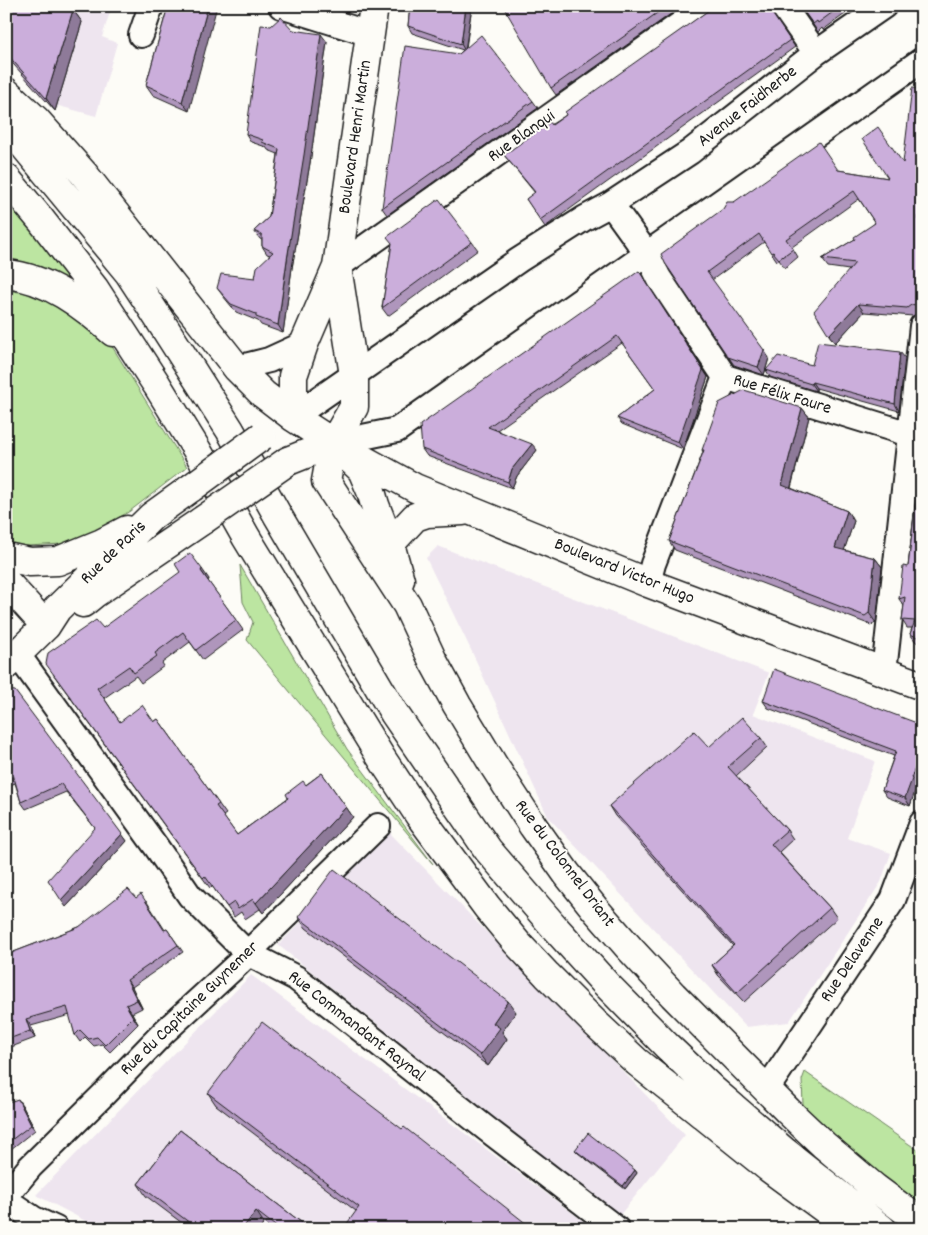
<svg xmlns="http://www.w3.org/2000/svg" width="928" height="1235" font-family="Dekko,sans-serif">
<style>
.built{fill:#eee5ef}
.green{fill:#bce5a1;stroke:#6c805e}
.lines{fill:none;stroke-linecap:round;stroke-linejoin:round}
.minor-casing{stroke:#1c1c1c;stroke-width:28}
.major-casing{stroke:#1c1c1c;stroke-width:31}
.minor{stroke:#fdfcf7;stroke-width:24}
.major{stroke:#fdfcf7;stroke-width:28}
.major-bridge-casing{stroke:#1c1c1c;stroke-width:31;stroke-linecap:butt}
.major-bridge{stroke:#fdfcf7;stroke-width:28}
.wall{fill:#af96bc;stroke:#1c1c1c}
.shaded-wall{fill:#8e7a99;stroke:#1c1c1c}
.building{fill:#cbaedb;stroke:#1c1c1c}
.labels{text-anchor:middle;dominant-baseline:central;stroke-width:4;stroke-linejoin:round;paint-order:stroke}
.street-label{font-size:18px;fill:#1c1c1c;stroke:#fdfcf7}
</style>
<rect width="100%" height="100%" fill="#fdfcf7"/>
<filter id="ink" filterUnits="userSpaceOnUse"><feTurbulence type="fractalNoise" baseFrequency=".02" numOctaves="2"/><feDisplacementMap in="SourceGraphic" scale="10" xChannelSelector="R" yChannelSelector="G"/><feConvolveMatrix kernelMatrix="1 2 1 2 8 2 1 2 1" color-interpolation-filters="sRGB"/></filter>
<g filter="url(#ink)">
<!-- built -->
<path class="built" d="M6 6H112L102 37 117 43 96 116 59 106 55 111 6 56Z
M438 546 769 673 753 714 875 761 847 838 891 853 881 882 789 1022 746 1027 548 817 472 652 426 558Z
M390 833 685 1135 619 1216 278 945Z
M251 975 594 1229H101L36 1195Z"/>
<!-- green -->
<path class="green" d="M6 198 67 272 72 286 6 263Z
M6 290 32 294 64 307 95 329 113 348 187 467 130 511 96 531 62 544 10 547 6 546Z
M240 565 347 749 433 864 247 640 253 622 243 602Z
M805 1072 922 1153V1211L866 1168 803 1105 802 1080Z"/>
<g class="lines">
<!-- minor casing -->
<g class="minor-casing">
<path id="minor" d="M281 6 370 34
M783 6 816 53
M141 35 151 6
M611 204 647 254 659 278 725 377 922 438
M337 267 706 6
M237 368 269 360 304 344
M293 417 519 260 585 218 611 204 690 152 816 53 884 6
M333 443 397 430 922 60
M648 583 653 564 725 377
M18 655 157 848 190 896 247 953 296 978 488 1130 617 1229
M884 672 922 326
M767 1089 893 900 922 823
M6 1196 30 1167 104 1094 164 1032 240 962 257 944 378 826
M6 1200 34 1219 56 1229"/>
</g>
<!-- major casing -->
<g class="major-casing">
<path id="major" d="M6 92 36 120 84 174 237 368 263 394 293 417 333 443 415 488 648 583 922 686
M6 124 129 273 150 305 230 430 278 516 394 713 488 850 556 929 605 983 667 1046 713 1090 785 1152 882 1229
M6 178 41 220 94 288 157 385 197 450 246 537 382 759 419 815 487 907 517 943 547 975 594 1022 637 1062 769 1168 852 1229
M337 267 354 375V407L333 443 326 481 407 605 433 661 457 705 494 766 533 826 567 874 595 909 631 950 673 995 788 1111 824 1145 875 1188 922 1223
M6 274C48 278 83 305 113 332
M293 417V376L304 344 337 267 374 6
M345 454 362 470 371 491 375 505 390 544 400 580
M288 461 333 443
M390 544 415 517 427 513 463 511
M6 557 30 562 58 561 102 543 127 530
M6 582 46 626
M83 603 94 594 203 520
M6 665 46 626 57 609 152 516 191 488"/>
</g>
<!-- minor -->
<use href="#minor" class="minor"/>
<!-- major -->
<use href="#major" class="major"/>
<!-- major-bridge casing -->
<g class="major-bridge-casing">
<path id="major-bridge" d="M191 488 262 436
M203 520 288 461"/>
</g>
<!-- major-bridge -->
<use href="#major-bridge" class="major-bridge"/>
</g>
<!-- wall -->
<path class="wall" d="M6 6 73 10 82 22 55 111 6 56Z
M168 6 189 111 153 95 146 85Z
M410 6H472L466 48 533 101 538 108 387 215 382 208 459 54 463 50 412 33 408 26Z
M606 6H682L556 95 551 88 534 9H603Z
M712 6H769L772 13 795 47 545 227 526 199 535 193 504 155 566 115 709 10Z
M800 6H856L823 30 822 28 818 32Z
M293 30 327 42 310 163 292 268 283 333 261 325 258 321 236 312 223 296 217 288 255 278 270 255 267 254 262 246V240L260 239 254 231 269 217 278 154 268 150 266 147 251 142 246 134Z
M922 89V313H917L913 316 864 312 835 343 829 335 849 270 828 267 822 259 855 239 875 223 859 199 792 247 798 257 785 268 779 260 777 261 764 242 712 280 769 358 764 375 734 365 665 263 734 202 838 170 888 178 903 163Z
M472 242 478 250 388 316 382 308 392 244Z
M639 271 708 377 683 449 622 424 617 418 655 389 622 343 497 430 537 450 517 476 512 488 427 456 422 449Z
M905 358 899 411 816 388V391L770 377 766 370 812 365Z
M802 408 809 417 791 488 847 511 854 521 844 550 875 558 882 567 876 623 871 625 675 550 669 541 703 452 702 450Z
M922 448V645L916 642 910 634 912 628H907L902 620 904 606 899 599 908 567Z
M209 579 208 581 243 630 203 660 190 642 162 663 164 666 141 683 136 676 104 698 120 722H154L158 719 226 814 223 816 237 835 322 773 353 817 263 913 260 909 245 919 241 912 234 917 212 886 210 888 53 674 103 628Z
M6 690 127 841 66 907 95 828 66 792 26 809 21 802 15 783 6 787Z
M763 701 922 725 917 785V786L910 806 887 797 882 790 894 756 768 708Z
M761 738 767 747 736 776 787 830 793 839 779 852 830 908 837 918 744 1002 718 975 712 965 733 946 615 816 609 806 709 747Z
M136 898 147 902 165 930 167 929 183 952 132 987 142 1008 132 1013 138 1024 110 1052 102 1044 94 1046 85 1037 80 1042 75 1035 70 1015 31 1026 35 1038 6 1049V955L79 927Z
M298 917 516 1012 502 1032 507 1039 488 1066 306 928Z
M208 1093 533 1229 356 1211 216 1105Z
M6 1103 22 1105 35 1130 6 1153Z
M180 1130 310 1229H272L264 1223 260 1229H190L146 1196 138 1184Z
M575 1150 635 1170 637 1173 625 1189 578 1153Z"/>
<!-- shaded-wall -->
<path class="shaded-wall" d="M208 6H217L189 111 182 102Z
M466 6H472L465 51 461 44Z
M73 10 82 22 55 111 46 98Z
M321 34 327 42 310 163 292 268 283 333 278 325 287 260Z
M922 190V226L918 220Z
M639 271 708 377 683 449 678 442Z
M858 304 864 312 835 343 829 335Z
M764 350 769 358 764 375 758 367Z
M900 352 905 358 899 411 895 404Z
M812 382 816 388V391L811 384Z
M802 408 809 417 789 494 782 485Z
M532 444 537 450 517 476 512 488 508 482 512 469Z
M847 511 854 521 842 557 835 548Z
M875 558 882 567 876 623 869 613Z
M202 569 209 579 208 581 201 571Z
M922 751V772L917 785V786L910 806 905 798 911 778Z
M346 807 353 817 263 913 256 903Z
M122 834 127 841 66 907 61 900Z
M127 980 132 987 142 1008 137 1000Z
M508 1001 516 1012 502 1032 507 1039 488 1066 480 1055 493 1023Z
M126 1005 132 1013 138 1024 133 1017Z
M26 1019 31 1026 35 1038 30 1031Z
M18 1099 22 1105 35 1130 31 1125Z
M635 1170 637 1173 625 1189 623 1186Z
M256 1211 264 1223 260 1229H242Z"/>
<!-- building -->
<path class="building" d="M6 6H70L73 10 46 98 6 53Z
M168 6H208L182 102 146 85Z
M410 6H466L461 44 408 26Z
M503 6H532L534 9 539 6H601L603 9 606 6H667L551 88Z
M712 6H767L790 40 540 220 526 199 535 192 504 155 550 122 552 125 566 115 565 112 709 10Z
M800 6H841L818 23 817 21 813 24Z
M281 17 293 30 321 34 304 155 287 260 278 325 256 317V314L231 304 217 288 221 274 255 278 257 267 273 252 262 246V235L254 231 269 217 279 149 262 142 263 140 246 134 261 25 271 26Z
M481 35 533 101 382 208 405 46 459 54Z
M912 88 922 89V190L918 220 922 221V306L918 304 911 305 907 308 858 304 829 335 814 311 855 263 822 259 855 239 854 237 875 223 854 191 786 239 793 249 779 259 773 252 771 253 759 234 707 272 764 350 758 367 728 357 665 263 661 254 723 209 727 202H734L819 142 838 170 888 178 862 139 878 127 903 163Z
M439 199 472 242 382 308 392 243 387 237Z
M639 271 703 370 678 442 617 418 655 389 617 336 488 427 532 444 512 469 508 482 422 449 420 425Z
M818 342 900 352 895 404 812 382 811 384 766 370 778 356 812 365Z
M744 390 802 408 782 485 847 511 835 548 875 558 869 613 865 616 669 541 704 450H702L719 403Z
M922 448V639L910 634 915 621 902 620 905 597 899 599 903 566 908 567Z
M190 553 202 569 201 571 236 620 196 650 183 632 155 653 157 656 134 673 129 666 97 688 120 722 142 705 154 722 158 719 219 804 216 806 237 835 288 798 286 794 303 781 306 785 322 773 346 807 256 903 253 899 238 909 234 902 227 907 205 876 203 878 46 664 48 653 96 620 103 628 180 572 175 564Z
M774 669 922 725V751L911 778 912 779 905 798 882 790 896 751 763 701Z
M6 690 15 691 122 834 61 900 48 880 95 828 61 784 21 802 13 774 6 777Z
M742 717 761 738 728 767 787 830 771 844 830 908 737 993 712 965 734 945 609 806 694 731 709 747Z
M334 869 508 1001 493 1023 500 1028 480 1055 298 917Z
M128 889 136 898 141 894 164 930 167 929 178 945 127 980 137 1000 126 1005 133 1017 105 1045 97 1037 89 1039 80 1030 75 1035 67 1007 26 1019 30 1031 6 1040V955L79 927Z
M262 1022 402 1129 404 1127 533 1229H343L359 1207 208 1093Z
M18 1099 31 1125 6 1144V1103Z
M180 1130 310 1229H279L256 1211 242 1229H198L138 1184Z
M588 1133 635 1170 623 1186 575 1150Z"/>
</g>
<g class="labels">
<!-- street labels -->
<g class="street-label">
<text transform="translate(748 107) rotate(-38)">Avenue Faidherbe</text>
<text transform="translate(356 137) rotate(-82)">Boulevard Henri Martin</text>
<text transform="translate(522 137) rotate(-35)">Rue Blanqui</text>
<text transform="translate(782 395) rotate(17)">Rue Félix Faure</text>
<text transform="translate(114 553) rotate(-44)">Rue de Paris</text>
<text transform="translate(624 572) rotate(22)">Boulevard Victor Hugo</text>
<text transform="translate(564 864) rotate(53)">Rue du Colonnel Driant</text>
<text transform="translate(853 960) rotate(-56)">Rue Delavenne</text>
<text transform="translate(190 1009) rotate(-44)">Rue du Capitaine Guynemer</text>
<text transform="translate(356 1027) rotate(38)">Rue Commandant Raynal</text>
</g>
</g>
<!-- margin -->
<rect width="928" height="1235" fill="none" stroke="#fdfcf7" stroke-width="25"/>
<rect x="12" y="12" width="903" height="1210" fill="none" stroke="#1c1c1c" stroke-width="2" filter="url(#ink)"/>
</svg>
